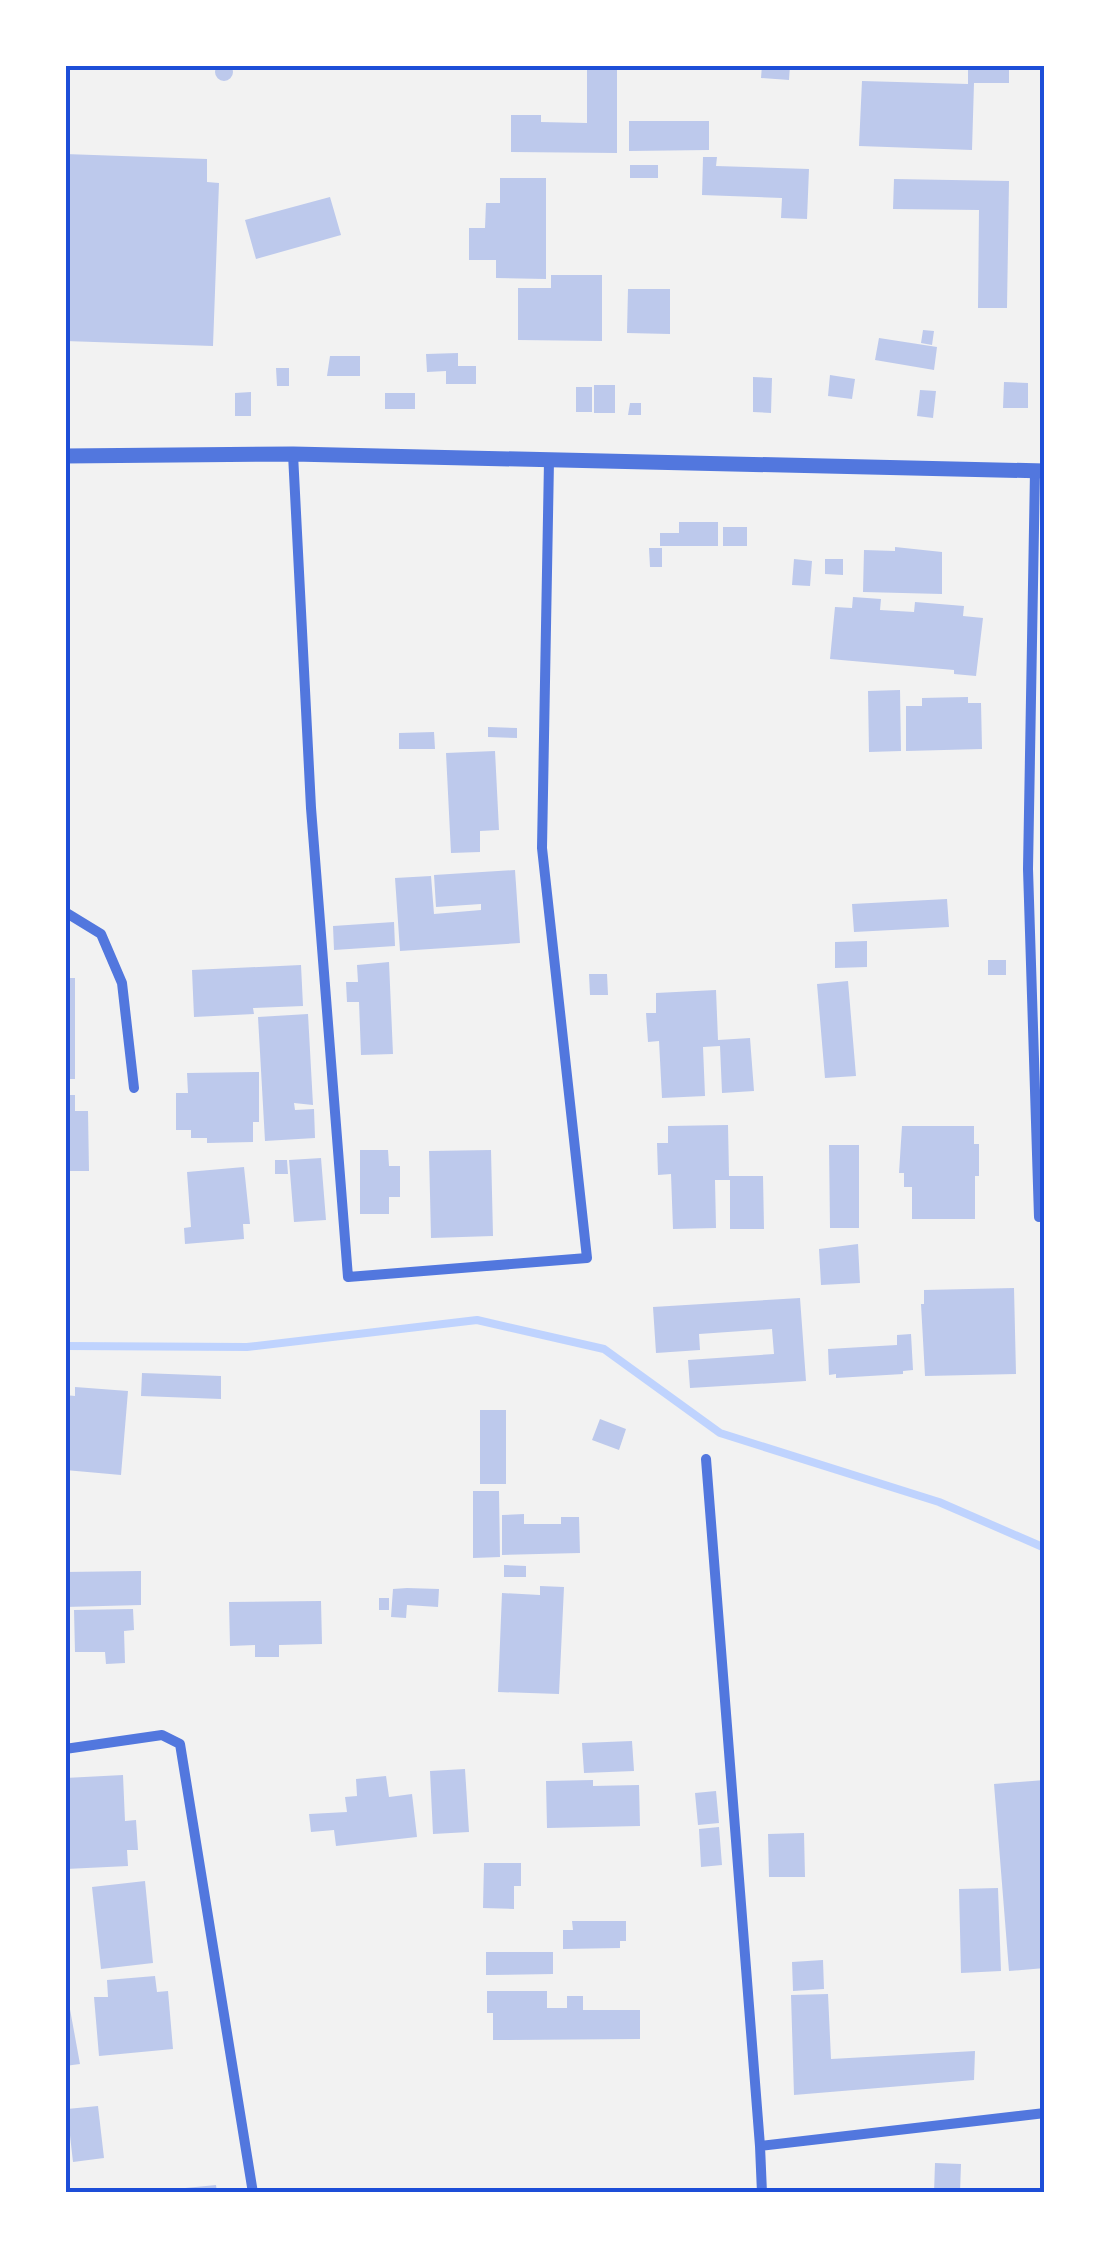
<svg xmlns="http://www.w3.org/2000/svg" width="1110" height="2258" font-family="'Varela Round',sans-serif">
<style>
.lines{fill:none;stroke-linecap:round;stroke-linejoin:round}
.stream{stroke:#bfd3fe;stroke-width:8}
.building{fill:#bdc9ec}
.minor{stroke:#5277de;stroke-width:10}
.tertiary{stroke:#5277de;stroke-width:15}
.neatline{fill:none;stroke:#1d4ed8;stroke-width:4}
</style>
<rect width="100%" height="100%" fill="#f2f2f2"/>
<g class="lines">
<!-- stream -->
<path class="stream" d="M65 1346 247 1347 477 1320 604 1349 720 1433 939 1502 1045 1548"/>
</g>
<!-- building -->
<path class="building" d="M215 72a9 9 0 1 1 18 0a9 9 0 1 1-18 0Z
M587 65H617V153L511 152V115H541V122L587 123Z
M762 65H790L789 80 761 78Z
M968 65H1009V83H974L972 150 859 146 862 81 968 84Z
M629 121H709V150L629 151Z
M65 154 207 159V182L219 183 213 346 65 341Z
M703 157H717L716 166 809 169 807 219 781 218 782 198 702 195Z
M630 165H658V178H630Z
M500 178H546V279L496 278V260H469V228H485L486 203H500Z
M894 179 1009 181 1007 308H978L979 210 893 209Z
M330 197 341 235 256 259 245 220Z
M551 275H602V341L518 340V288H551Z
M628 289H670V334L627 333Z
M923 330 934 331 932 345 921 343Z
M879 338 937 347 934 370 875 360Z
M458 353V366H476V384H446V371L427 372 426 354Z
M330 356H360V376H327Z
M276 368H289V386H277Z
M830 375 855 379 852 399 828 396Z
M753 377 772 378 771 413 753 412Z
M1004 382 1028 383V408H1003Z
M594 385H615V413H594Z
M576 387H592V412H576Z
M920 390 936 391 933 418 917 416Z
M251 392V416H235V393Z
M385 393H415V409H385Z
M630 403H641V415H628Z
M679 522H718V546H660V533H679Z
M723 527H747V546H723Z
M895 547 942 552V594L863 592 864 550 895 551Z
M649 548H662V567H650Z
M794 559 812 561 810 586 792 585Z
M825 559H843V575L825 574Z
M853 597 881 599 880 610 914 612 915 602 964 606 963 616 983 618 976 676 954 674V670L830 659 835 607 852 608Z
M900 690 901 751 869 752 868 691Z
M968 697V703H981L982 749 906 751V706H922V698Z
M488 727 517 728V738L488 737Z
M434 732 435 749H399V733Z
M495 751 499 830 480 831V852L451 853 446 753Z
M515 870 520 943 400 951 395 878 431 876 434 914 481 910V904L436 907 434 875Z
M947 899 949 927 854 932 852 904Z
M394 922 395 946 334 950 333 926Z
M867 941V967L835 968V942Z
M988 960H1006V975H988Z
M389 962 393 1054 361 1055 359 1002H347L346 982H358L357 965Z
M301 965 303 1006 253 1008 254 1014 194 1017 192 970Z
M589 974H607L608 995H590Z
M65 978H75V1079H65Z
M848 981 856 1076 825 1078 817 984Z
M716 990 718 1040 750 1038 754 1091 722 1093 720 1046 703 1047 705 1096 662 1098 659 1041 648 1042 646 1013H656V993Z
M308 1014 313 1105 294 1103 295 1110 314 1109 315 1138 265 1141 258 1017Z
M259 1072V1122H253V1142L207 1143V1138H191V1130H176V1093H188L187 1073Z
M65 1095H75V1111H88L89 1171H65Z
M728 1125 729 1176H763L764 1229H730V1180H715L716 1228 673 1229 671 1174 658 1175 657 1143H668V1126Z
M902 1126H974V1144H979V1176H975V1219H912V1187H904V1173H899Z
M829 1145H859V1228H830Z
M360 1150H388L389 1166H400V1197H389V1214H360Z
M491 1150 493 1236 431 1238 429 1151Z
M321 1158 326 1220 294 1222 289 1160Z
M275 1160H287L288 1174H275Z
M244 1167 250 1224H243L244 1239 185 1244 184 1228 191 1227 187 1172Z
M858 1244 860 1283 821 1285 819 1249Z
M1014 1288 1016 1374 925 1376 921 1304H924V1290Z
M800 1298 806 1381 690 1388 688 1360 774 1354 772 1329 699 1334 700 1350 656 1353 653 1307Z
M911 1334 913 1370 903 1371V1374L836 1378V1374L829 1375 828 1349 897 1345V1335Z
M142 1373 221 1376V1399L141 1396Z
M75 1387 128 1391 121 1475 65 1470V1395L75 1396Z
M480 1410H506V1484H480Z
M600 1419 626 1429 619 1450 592 1440Z
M473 1491H499L500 1557 473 1558Z
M524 1514V1524H561V1517H579L580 1553 502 1555V1515Z
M504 1565 526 1566V1577H504Z
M141 1571V1605L65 1607V1572Z
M540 1586 564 1587 559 1694 498 1692 502 1593 540 1595Z
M407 1588 439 1589 438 1607 407 1605 406 1618 391 1617 393 1589Z
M379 1598H389V1610H379Z
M321 1601 322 1644 279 1645V1657H255V1645L230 1646 229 1602Z
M133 1609 134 1630 124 1631 125 1663 106 1664 105 1652H75L74 1610Z
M632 1741 634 1771 584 1773 582 1743Z
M465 1769 469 1832 433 1834 430 1771Z
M123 1775 125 1821 136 1820 138 1850H127L128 1866 66 1869 65 1778Z
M386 1776 389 1797 412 1794 417 1837 336 1846 334 1830 311 1832 309 1814 347 1812 345 1797 357 1796 356 1779Z
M593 1780V1786L639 1785 640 1826 547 1828 546 1781Z
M1045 1780V1968L1009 1971 994 1784Z
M716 1791 719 1823 698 1825 695 1793Z
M719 1827 722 1865 701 1867 699 1829Z
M804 1833 805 1877H769L768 1834Z
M484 1863H521V1886H514V1909L483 1908Z
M145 1881 153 1963 101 1969 92 1887Z
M998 1888 1001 1971 961 1973 959 1889Z
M572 1921H626V1941H620V1948L563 1949V1930H573Z
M486 1952H553V1974L486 1975Z
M823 1960 824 1989 793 1991 792 1962Z
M155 1976 157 1992 168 1991 173 2049 99 2056 94 1997H108L107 1980Z
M65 1982 80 2064 65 2066Z
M487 1991H547V2008H567V1996H583V2010H640V2039L493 2040V2013H487Z
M828 1994 831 2059 975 2051 974 2080 794 2095 791 1995Z
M98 2106 104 2158 73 2162 67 2109Z
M935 2163 961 2164 960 2193H934Z
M216 2185 217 2193H166L165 2190Z"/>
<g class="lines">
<!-- minor -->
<path class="minor" d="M293 454 311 808 348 1277 587 1258 542 848 549 461
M1035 471 1028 869 1039 1217
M65 912 101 934 122 983 134 1088
M706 1459 760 2146
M65 1749 162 1735 180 1744 253 2193
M762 2193 760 2146 1045 2113"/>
<!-- tertiary -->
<path class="tertiary" d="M65 456 293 454 1045 471"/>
</g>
<!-- border -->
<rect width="1110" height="2258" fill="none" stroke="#ffffff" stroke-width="135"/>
<rect x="68" y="68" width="974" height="2122" class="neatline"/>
</svg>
